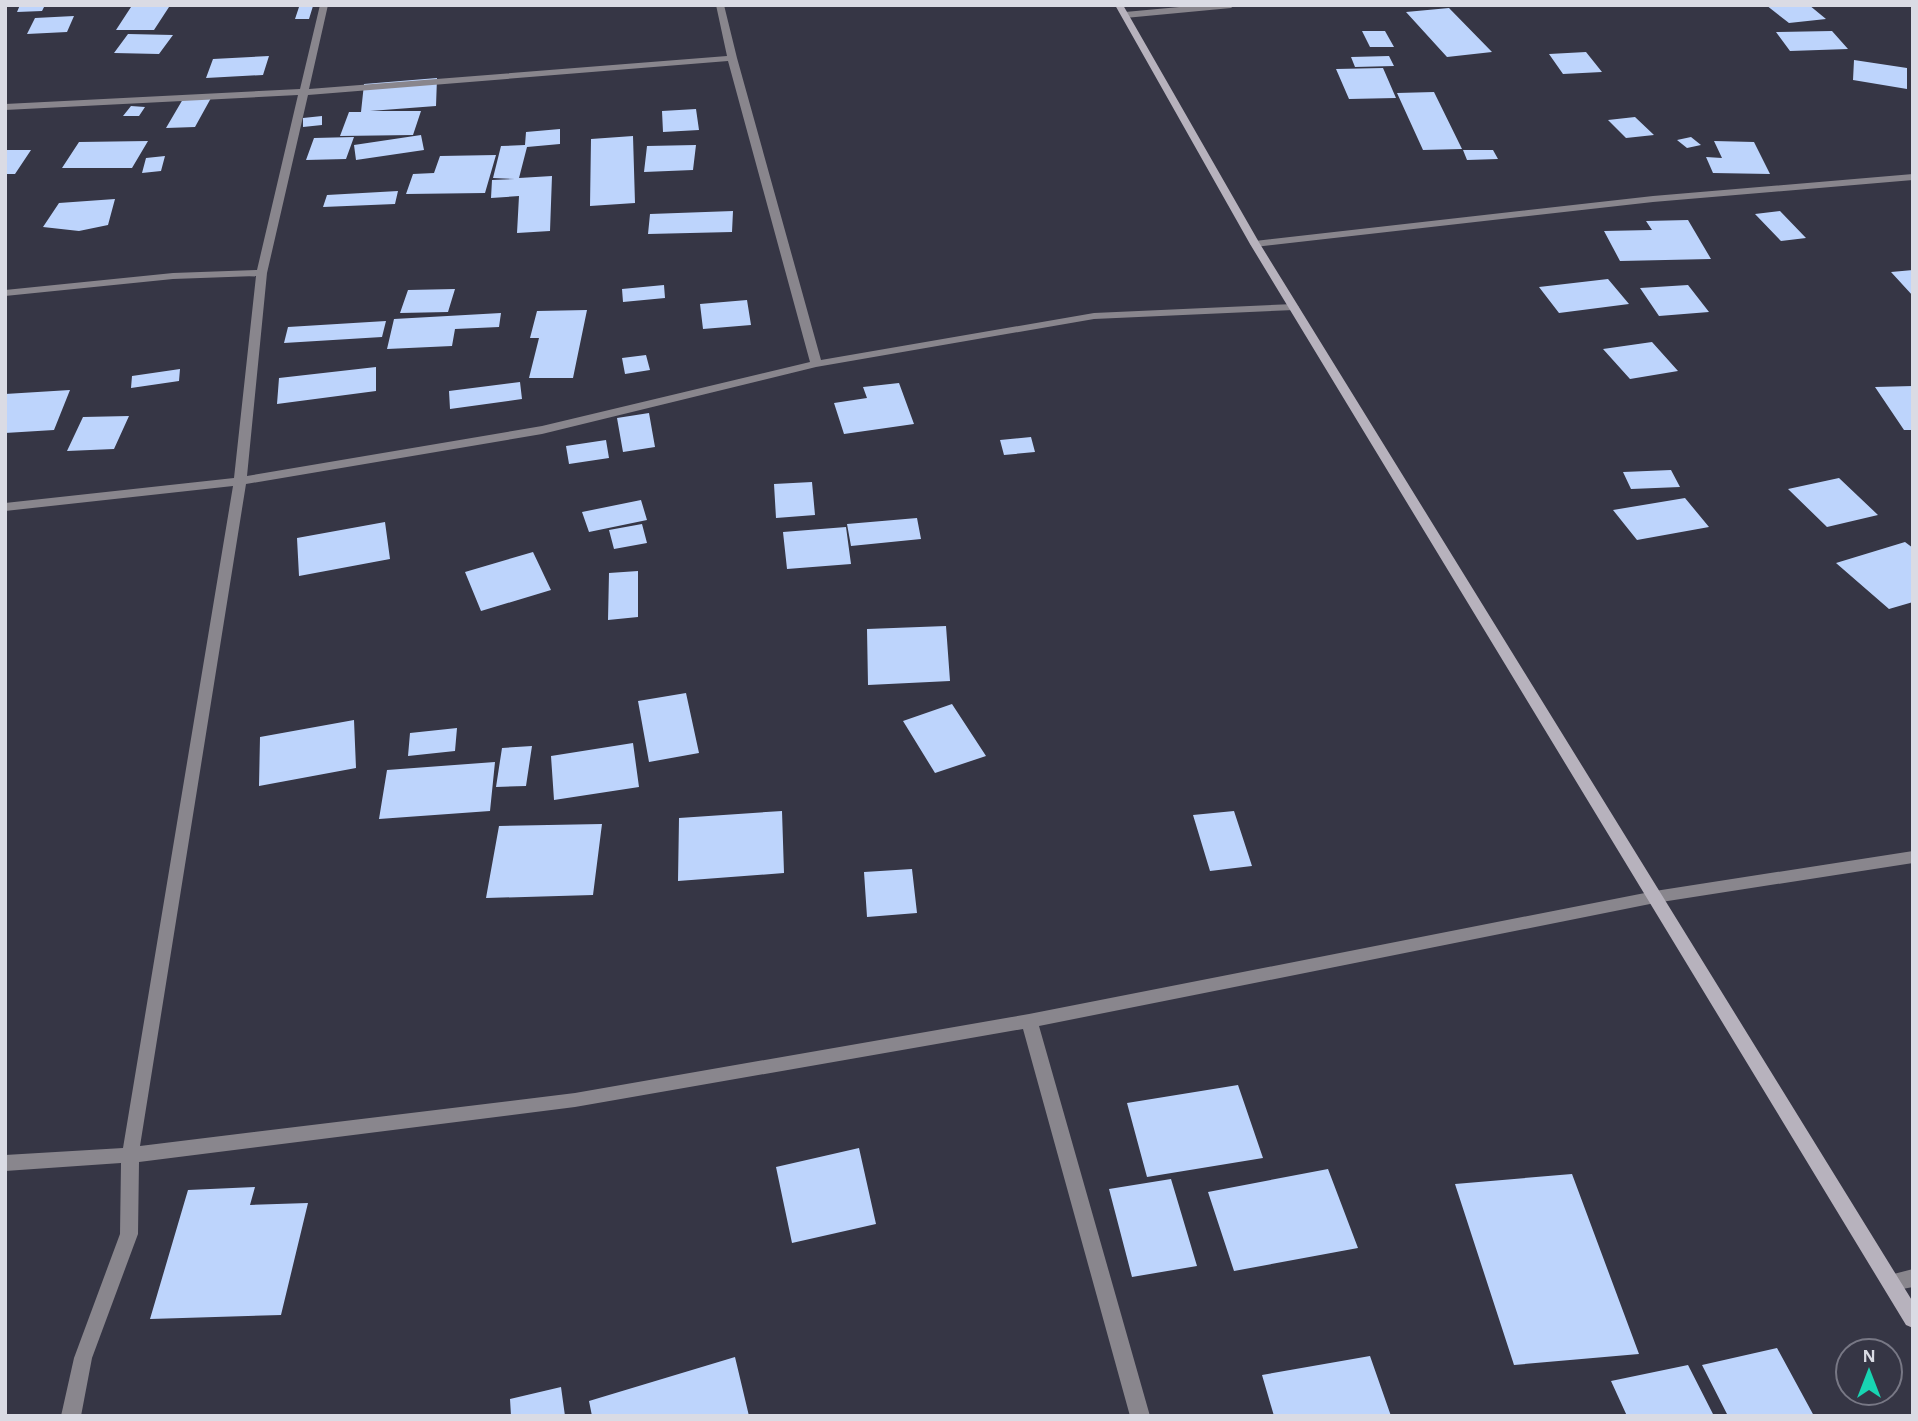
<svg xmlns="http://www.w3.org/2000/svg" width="1918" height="1421" font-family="'Alegreya Sans',sans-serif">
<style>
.building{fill:#bdd4fc}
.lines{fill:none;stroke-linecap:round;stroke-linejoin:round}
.minor{fill:#89868d;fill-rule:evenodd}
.secondary{fill:#b7b2bd;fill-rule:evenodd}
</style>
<rect width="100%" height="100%" fill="#363645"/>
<!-- building -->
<path class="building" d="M20 5H45L42 11 17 12Z
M1766 5H1809L1826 19 1789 23Z
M313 6 309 19H295L299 7Z
M131 7H169L154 30H116Z
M1449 8 1492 52 1447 57 1406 12Z
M74 16 67 32 27 34 35 18Z
M1362 31H1385L1394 47H1370Z
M1832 31 1848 49 1790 51 1776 32Z
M128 34 173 35 159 54 114 53Z
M1586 52 1602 72 1563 74 1549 54Z
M269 56 263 75 206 78 213 59Z
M1389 56 1394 66 1355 67 1351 57Z
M1854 60 1907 68V89L1853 80Z
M1383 68 1396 98 1349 99 1336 69Z
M437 78 436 106 370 111H421L413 135 340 136 349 112H361L364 84Z
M1434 92 1462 149 1423 150 1397 93Z
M211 98 195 127 166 128 183 99Z
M131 106 145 107 139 116H123Z
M696 109 699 130 663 132 662 111Z
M322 116V125L303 127V118Z
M1635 117 1654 135 1626 138 1608 120Z
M560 129V144L527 147 519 178 552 176 550 231 517 233 519 196 491 198 492 180 515 179 493 178 501 146 525 145 526 132Z
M421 135 424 150 356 160 354 145Z
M633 136 635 203 590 206 591 139Z
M354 137 346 159 306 160 314 138Z
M1691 137 1701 145 1687 148 1677 140Z
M148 141 132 168H62L79 142Z
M1714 141 1754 142 1770 174 1713 173 1706 157 1722 158Z
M696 145 693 170 644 172 647 146Z
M5 150H31L15 174H5Z
M1463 150H1493L1498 159 1467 160Z
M496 155 485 193 406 194 413 174 434 173 440 156Z
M165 156 161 171 142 173 146 158Z
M398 191 395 204 323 207 327 195Z
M115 199 108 225 79 231 43 227 59 203Z
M733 211 732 232 648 234 650 214Z
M1780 211 1806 238 1781 241 1755 214Z
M1688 220 1711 259 1620 261 1604 231 1652 230 1646 221Z
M1913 270V296L1891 272Z
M1608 279 1629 304 1559 313 1539 287Z
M664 285 665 298 623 302 622 289Z
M1688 285 1709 312 1659 316 1640 288Z
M455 289 448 312 400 313 408 290Z
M747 300 751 325 703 329 700 304Z
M587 310 573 378H529L539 338H530L537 311Z
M501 313 499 327 455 329 452 346 387 349 394 319Z
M386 321 382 337 284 343 288 327Z
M1652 342 1678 371 1630 379 1603 349Z
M646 355 650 370 625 374 622 358Z
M376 367V391L277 404 279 378Z
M180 369 179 381 131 388 132 376Z
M520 382 522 399 450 409 449 391Z
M899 383 914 424 844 434 834 403 867 398 863 387Z
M1913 386V430H1904L1875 387Z
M70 390 54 430 5 433V394Z
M649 413 655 447 623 452 617 418Z
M129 416 114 449 67 451 83 417Z
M1031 437 1035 452 1004 455 1000 440Z
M606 440 609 458 569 464 566 446Z
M1671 470 1680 487 1631 489 1623 472Z
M1839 478 1878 515 1827 527 1788 489Z
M812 482 815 515 776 518 774 484Z
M1685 498 1709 527 1637 540 1613 510Z
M641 500 647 520 589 532 582 512Z
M917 518 921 539 851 546 847 524Z
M385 522 390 559 299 576 297 538Z
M642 524 647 543 614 549 609 530Z
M846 527 851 564 787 569 783 532Z
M1905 542 1913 548V602L1889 609 1836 563Z
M533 552 551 590 481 611 465 572Z
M638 571V617L608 620 609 573Z
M946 626 950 681 868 685 867 629Z
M686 693 699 753 649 762 638 701Z
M952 704 986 756 935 773 903 721Z
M354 720 356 768 259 786 260 737Z
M457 728 455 751 408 756 410 733Z
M633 743 639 787 554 800 551 756Z
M532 746 526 786 496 787 502 748Z
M495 762 490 811 379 819 387 770Z
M782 811 784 873 678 881 679 818Z
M1234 811 1252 866 1210 871 1193 815Z
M602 824 593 895 486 898 499 826Z
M912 869 917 913 867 917 864 872Z
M1238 1085 1263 1158 1147 1177 1127 1103Z
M859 1148 876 1224 792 1243 776 1167Z
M1328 1169 1358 1248 1234 1271 1208 1192Z
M1572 1174 1639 1354 1514 1365 1455 1184Z
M1171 1179 1197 1266 1132 1277 1109 1189Z
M255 1187 250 1205 308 1203 281 1315 150 1319 188 1190Z
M1777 1348 1814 1416H1728L1702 1365Z
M1370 1356 1391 1416H1274L1262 1375Z
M735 1357 749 1416H592L589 1401Z
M1688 1365 1714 1416H1627L1611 1381Z
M561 1387 565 1416H511L510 1399Z"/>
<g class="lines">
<!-- minor -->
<path class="minor" d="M320 5H328L309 89 727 56 716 5H724L737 58 821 360 1094 313 1294 304 1299 307 1294 310 1094 319 816 367 542 434 246 484 140 1146 575 1093 1029 1014 1655 891 1913 851V863L1655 903 1039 1026 1150 1416H1130L1023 1029 575 1107 139 1162 138 1234 92 1358 81 1416H61L74 1358 120 1234 121 1163 5 1171V1155L123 1148 233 486 5 511V503L234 478 256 276 173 279 5 296V290L173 273 257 270 298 95 5 110V104L300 89ZM728 61 810 362 542 426 247 476 267 273 308 95Z
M1201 5H1235L1231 8 1125 18 1121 15 1125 12Z
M1913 174V180L1653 202 1255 247 1250 244 1255 241 1653 196Z
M1913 1269V1287L1892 1291 1886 1288 1883 1282 1886 1276Z"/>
<!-- secondary -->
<path class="secondary" d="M1115 5H1123L1260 244 1913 1302V1328L1906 1325 1250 244Z"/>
</g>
<!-- border -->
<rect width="1918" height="1421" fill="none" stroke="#dadbe4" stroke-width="14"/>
<!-- north arrow -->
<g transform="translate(1869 1372)"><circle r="33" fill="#363645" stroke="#787885" stroke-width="2"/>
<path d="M0-5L12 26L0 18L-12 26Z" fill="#18d5b2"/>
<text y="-10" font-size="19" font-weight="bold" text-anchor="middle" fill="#dadbe4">N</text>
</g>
</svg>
